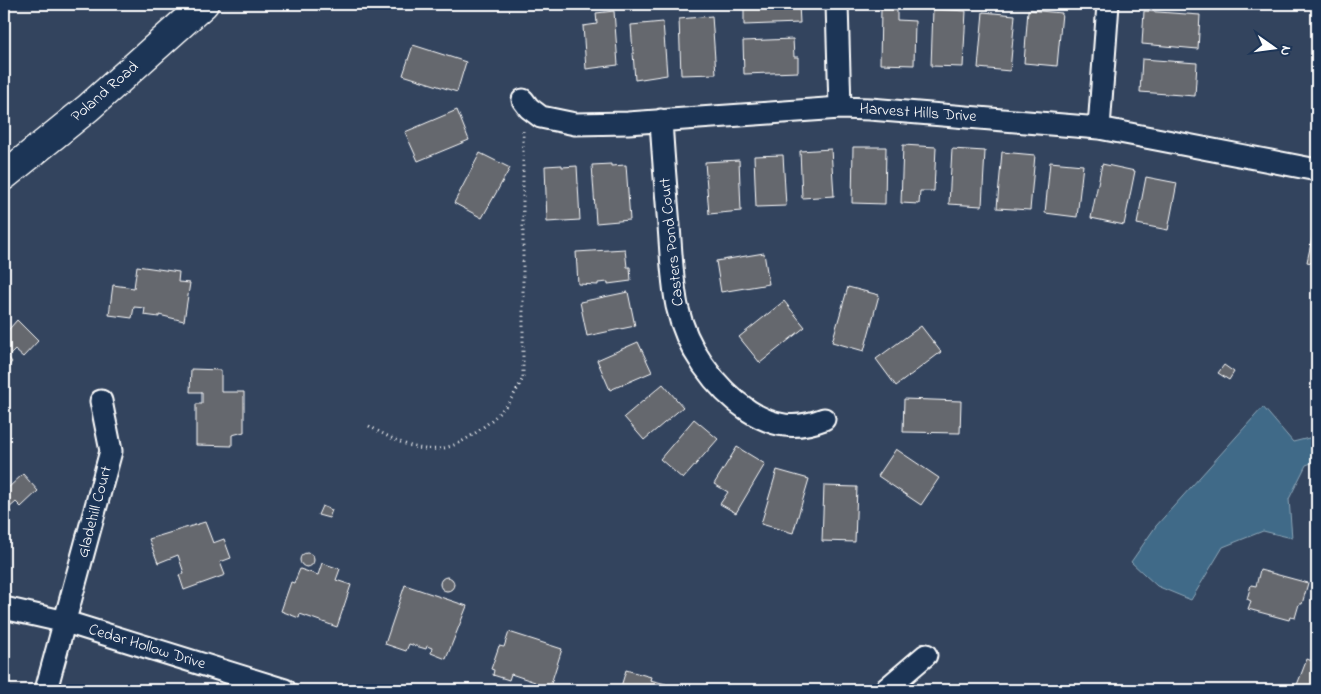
<svg xmlns="http://www.w3.org/2000/svg" width="1321" height="694" font-family="'Indie Flower',sans-serif">
<style>
.water{fill:#416b88;stroke:#8da6b8}
.building{fill:#65676e;stroke:#fff}
.lines{fill:none;stroke-linecap:round;stroke-linejoin:round}
.street-casing{stroke:#fff;stroke-width:25}
.secondary-casing{stroke:#fff;stroke-width:31}
.path{stroke:#fff;stroke-width:3;stroke-dasharray:1 4;stroke-linecap:butt}
.street{stroke:#1d3557;stroke-width:21}
.secondary{stroke:#1d3557;stroke-width:28}
.labels{text-anchor:middle;dominant-baseline:central;stroke-width:4;stroke-linejoin:round;paint-order:stroke}
.street-label{font-size:16px;fill:#fff;stroke:#1d3557}
</style>
<rect width="100%" height="100%" fill="#33445e"/>
<filter id="ink" filterUnits="userSpaceOnUse"><feTurbulence type="fractalNoise" baseFrequency=".02" numOctaves="2"/><feDisplacementMap in="SourceGraphic" scale="10" xChannelSelector="R" yChannelSelector="G"/><feConvolveMatrix kernelMatrix="1 2 1 2 8 2 1 2 1" color-interpolation-filters="sRGB"/></filter>
<g filter="url(#ink)">
<!-- water -->
<path class="water" d="M1263 407 1293 442 1317 436V461L1306 465 1289 499 1292 538 1263 531 1223 547 1191 600 1157 586 1131 562 1156 526Z"/>
<!-- building -->
<path class="building" d="M744 4H799L800 23 744 25Z
M881 9H897V20L915 21 914 65 880 64Z
M933 9 966 11 963 67 931 66Z
M1028 10 1062 13 1057 66 1024 63Z
M614 11 618 65 586 69 583 26 597 24 596 13Z
M1144 11 1200 15 1198 49 1142 44Z
M983 12 1015 15 1010 71 978 68Z
M712 16 716 74 681 75 679 19Z
M663 22 667 75 635 80 631 25Z
M793 39 794 57H798V72L744 74 743 41Z
M413 45 466 62 457 92 403 75Z
M1142 59 1197 63 1195 96 1140 92Z
M457 110 469 140 418 161 405 132Z
M903 145 936 147 934 191H920L919 204 901 203Z
M853 147H886L885 204 852 203Z
M831 149 834 196 802 198 800 151Z
M952 149 985 151 982 206 949 204Z
M1002 152 1035 155 1030 210 997 208Z
M480 153 510 168 482 218 454 203Z
M783 155 786 206 756 207 754 156Z
M739 160 741 211 709 214 705 162Z
M1050 162 1083 165 1077 217 1045 213Z
M611 164V166L626 165 630 220 596 223 592 165Z
M1102 164 1135 171 1124 225 1091 218Z
M562 165V167L577 166 580 220 547 222 545 166Z
M1146 177 1177 183 1168 230 1137 224Z
M1317 216V269V264L1307 262Z
M625 249 627 267H630L631 281 608 284V282L598 283V285L578 284 576 252Z
M764 253 769 284 721 292 716 261Z
M137 266 179 272 178 282 190 283 184 321 159 315V317L144 315 145 308 134 307 132 318 109 315 113 285 134 288Z
M848 287 879 295 864 351 832 342Z
M628 292 635 326 587 336 580 302Z
M784 301 805 327 760 363 739 337Z
M17 320 38 341 23 357 15 350 8 357 12 362 4 371V335Z
M921 326 941 352 896 386 876 359Z
M638 342 652 372 610 390 597 360Z
M1224 365 1234 372 1229 380 1218 373Z
M191 369 221 370V392H244V432L232 435V446L196 445V404H202V392H190Z
M663 384 683 407 644 440 624 417Z
M904 399 961 401 960 433 903 432Z
M694 419 718 439 683 479 660 459Z
M737 447 765 464 736 513 720 504 728 492 714 484Z
M896 449 939 478 921 505 878 476Z
M777 470 809 479 793 533 761 524Z
M23 474 38 491 21 507 16 502 8 509 11 512 4 518V486L7 489Z
M824 486 857 487 855 542 822 541Z
M322 506 332 510 329 518 318 515Z
M205 522 213 543 224 539 231 558 220 562 225 575 184 590 179 575 184 573 178 555 158 563 149 539Z
M300 560a7 7 0 1 1 14 0a7 7 0 1 1-14 0Z
M322 563 340 569 336 580 351 585 337 627 300 614 299 618 281 611 291 582 294 583 300 569 318 575Z
M1260 570 1308 583 1302 604H1299L1295 618 1290 617 1289 620 1248 609 1251 601 1247 599 1251 585 1256 586Z
M440 584a7 7 0 1 1 14 0a7 7 0 1 1-14 0Z
M405 585 467 606 446 659 431 653 432 648 427 646 426 649 409 644 406 651 385 644Z
M509 632 562 649 549 690 533 685 535 682 511 674 509 680 493 675 494 670 491 669 499 646 504 647Z
M1307 659 1317 663V690H1295Z
M626 670 651 677 650 680 666 684 664 690H620Z"/>
<g class="lines">
<!-- street casing -->
<g class="street-casing">
<path id="street" d="M837 4 840 108
M523 100 529 108 541 117 575 124 628 123 840 108 870 109 1099 128 1317 170
M661 120C663 155 666 191 669 226 671 252 672 280 677 306 686 347 714 388 749 411 774 427 796 430 824 419
M1099 128 1108 4
M4 608 66 622 285 690
M46 690 111 451 101 401
M885 690 926 655"/>
</g>
<!-- secondary casing -->
<g class="secondary-casing">
<path id="secondary" d="M4 176 88 108 204 4"/>
</g>
<!-- path -->
<path class="path" d="M369 426C413 451 439 462 482 428 502 412 512 401 523 378V131"/>
<!-- street -->
<use href="#street" class="street"/>
<!-- secondary -->
<use href="#secondary" class="secondary"/>
</g>
</g>
<g class="labels">
<!-- street labels -->
<g class="street-label">
<text transform="translate(105 92) rotate(-41)">Poland Road</text>
<text transform="translate(918 113) rotate(4)">Harvest Hills Drive</text>
<text transform="translate(672 242) rotate(-96)">Casters Pond Court</text>
<text transform="translate(95 512) rotate(-75)">Gladehill Court</text>
<text transform="translate(147 647) rotate(17)">Cedar Hollow Drive</text>
</g>
</g>
<!-- margin -->
<rect width="1321" height="694" fill="none" stroke="#1d3557" stroke-width="20"/>
<rect x="10" y="10" width="1301" height="674" fill="none" stroke="#fff" stroke-width="2" filter="url(#ink)"/>
<!-- north arrow -->
<g transform="translate(1274 48) rotate(104)" stroke="#1d3557" stroke-width="4" paint-order="stroke">
<path d="M0-4L9 19L0 12L-9 19Z" fill="#ffffff"/>
<text y="-8" font-size="14" font-weight="bold" text-anchor="middle" fill="#ffffff">N</text>
</g>
</svg>
